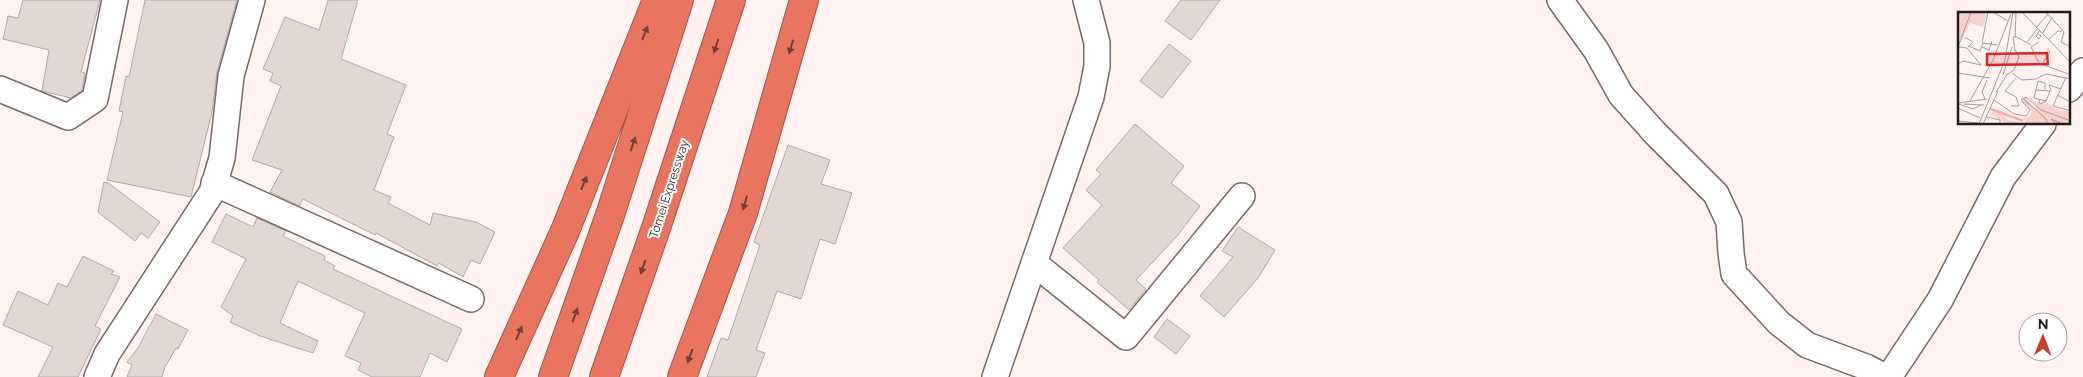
<svg xmlns="http://www.w3.org/2000/svg" width="2083" height="377" font-family="Raleway,sans-serif">
<style>
.building{fill:#e3d7d4;stroke:#b5a9a7}
.lines{fill:none;stroke-linecap:round;stroke-linejoin:round}
.minor-casing{stroke:#766b69;stroke-width:28}
.highway-casing{stroke:#a35649;stroke-width:30}
.minor{stroke:#fff;stroke-width:25}
.highway{stroke:#e97561;stroke-width:28}
.oneway{fill:#724038}
.labels{text-anchor:middle;dominant-baseline:central;stroke-width:4;stroke-linejoin:round;paint-order:stroke}
.street-label{font-size:12px;fill:#221d1c;stroke:#fff}
.inset-river{fill:none;stroke:#f6b0a2;stroke-width:2.5}
.inset-road{fill:none;stroke:#a79d9b;stroke-width:1}
.view{fill:#d62828;fill-opacity:0.15;stroke:#d62828;stroke-width:2.5}
.inset-edge{fill:none;stroke:#221d1c;stroke-width:2.5}
</style>
<rect width="100%" height="100%" fill="#fff2f0"/>
<!-- building -->
<path class="building" d="M23 0H100L81 72 85 73 82 90 71 98 42 91 49 50 3 39 8 16 18 18Z
M145 0H237L217 72 212 112 191 197 107 180 123 112 119 111 126 76 129 77Z
M328 0H358L341 59 406 85 387 134 394 137 374 190 391 197 388 203 430 225 433 213 476 222 495 232 480 264 471 260 463 277 439 263 437 266 376 233 375 235 303 199 299 206 270 192 282 170 252 160 281 86 270 81 273 73 263 69 285 17 319 30Z
M1181 0H1220L1191 40 1165 21Z
M1169 44 1191 61 1162 98 1140 81Z
M1135 124 1184 166 1171 183 1200 206 1178 235 1136 280 1146 289 1129 310 1097 282 1099 280 1063 248 1102 205 1086 190 1101 174 1096 170Z
M788 145 830 160 821 184 852 193 835 244 820 239 801 299 777 291 756 350 765 353 756 377H707L721 338 728 340 760 245 754 242Z
M104 182 107 183V182L160 222 148 238 141 233 135 241 98 212Z
M226 214 253 227 257 218 286 231 283 236 325 256 324 260 335 266 333 269 462 329 447 362 430 353 420 377H372L358 370 361 363 345 356 365 313 298 281 280 323 318 341 313 353 260 336 230 322 233 316 221 307 246 259 212 242Z
M1238 227 1275 250 1258 278 1224 317 1200 296 1233 257 1222 251Z
M83 256 114 271 111 274 120 277 95 326 101 329 78 377H38L53 347 3 325 18 291 48 305 58 283 67 287Z
M156 314 188 330 178 349 176 348 165 367 162 377H127L132 365 127 362 138 348Z
M1167 319 1190 336 1176 354 1154 337Z"/>
<g class="lines">
<!-- minor casing -->
<g class="minor-casing">
<path id="minor" d="M1560 0 1596 50 1621 95 1655 133 1716 194 1729 222 1731 253 1734 274 1779 323 1807 345 1866 367 1885 377
M0 89 68 117 95 99 115 0
M2069 89 2083 71
M214 183 471 299
M1034 263 1126 337 1242 196
M97 377 107 354 212 192 222 158 231 76 252 0
M995 377 1091 97 1097 66V43L1086 0
M1889 377 1940 300 2003 177 2043 124"/>
</g>
<!-- highway casing -->
<g class="highway-casing">
<path id="highway" d="M499 377 565 231 657 0
M553 377 610 215 679 0
M604 377 656 228 731 0
M682 377 743 213 804 0"/>
</g>
<!-- minor -->
<use href="#minor" class="minor"/>
<!-- highway -->
<use href="#highway" class="highway"/>
</g>
<!-- one-way arrows -->
<defs><path id="oneway-solid" d="M-6-.8H1V-3.2L6.5 0L1 3.2V.8H-6Z" transform="scale(1.25)"/></defs>
<g class="oneway">
<use href="#oneway-solid" transform="translate(645 33) rotate(-68)"/>
<use href="#oneway-solid" transform="translate(716 46) rotate(108)"/>
<use href="#oneway-solid" transform="translate(791 47) rotate(106)"/>
<use href="#oneway-solid" transform="translate(633 144) rotate(-72)"/>
<use href="#oneway-solid" transform="translate(584 183) rotate(-68)"/>
<use href="#oneway-solid" transform="translate(745 203) rotate(106)"/>
<use href="#oneway-solid" transform="translate(643 267) rotate(109)"/>
<use href="#oneway-solid" transform="translate(575 315) rotate(-70)"/>
<use href="#oneway-solid" transform="translate(519 333) rotate(-66)"/>
<use href="#oneway-solid" transform="translate(690 356) rotate(110)"/>
</g>
<g class="labels">
<!-- street labels -->
<g class="street-label">
<text transform="translate(669 189) rotate(-72)">Tomei Expressway</text>
</g>
</g>
<!-- overview -->
<g transform="translate(1958 12)">
<rect width="112" height="112" fill="#fff2f0"/>
<path d="M0 0H30L25 15 12 11 2 31ZM67 85 78 98V93L71 85 82 92 87 90 98 97 112 100V112H69L65 106 71 105 74 99 63 90ZM39 99 50 108 68 112H48L31 101Z" fill="#f6d2cb"/>
<path class="inset-river" d="M33 97 65 109"/>
<path class="inset-road" d="M35 0 50 9M64 0 113 51M88 0 106 20 103 30 113 35M78 16 90 2M85 21 94 5M80 22 83 24 81 27 78 24 82 18M55 24 57 39M57 24 73 33M6 25 15 30 10 35M57 26 58 0M91 27 100 19H104M69 30 79 17M81 30 73 35 81 51 113 63M24 31 30 0M11 34 22 39 25 31 39 33M0 35 13 0M1 35 9 36 23 53M24 35 31 38 34 29M0 52 5 49 23 53M84 52 92 40 89 37M0 61 32 66M54 61 64 68 78 67 88 62 113 67M50 62 56 58 61 45 57 38M45 63 54 35M108 65 95 94 113 99M78 78 92 79 88 89 82 92 81 88M87 78V71L80 69 76 86 88 89M93 79 91 73 103 77M38 80 50 61M99 83 113 90M27 87 24 80 29 68M36 88 56 102 68 104 72 98 63 88 68 85 83 98 113 109M12 89 35 48 53 2M0 91 29 87M1 92 15 97 23 93M6 92 26 93M71 93 66 87 87 106 90 112M53 94H61L58 85 47 79 58 66M0 96 22 106M29 105 42 108V112M0 109 20 111M21 112 47 48 55 0M25 112 40 79M98 112 93 107 105 112"/>
<path class="view" d="M89 41 90 52 29 53V42Z"/>
<rect width="112" height="112" class="inset-edge"/>
</g>
<!-- north arrow -->
<g transform="translate(2043 337) rotate(1)"><circle r="24" fill="#ffffff" stroke="#a7a5a4"/>
<path d="M0-4L9 19L0 12L-9 19Z" fill="#c93e29"/>
<text y="-8" font-size="14" font-weight="bold" text-anchor="middle" fill="#221d1c">N</text>
</g>
</svg>
